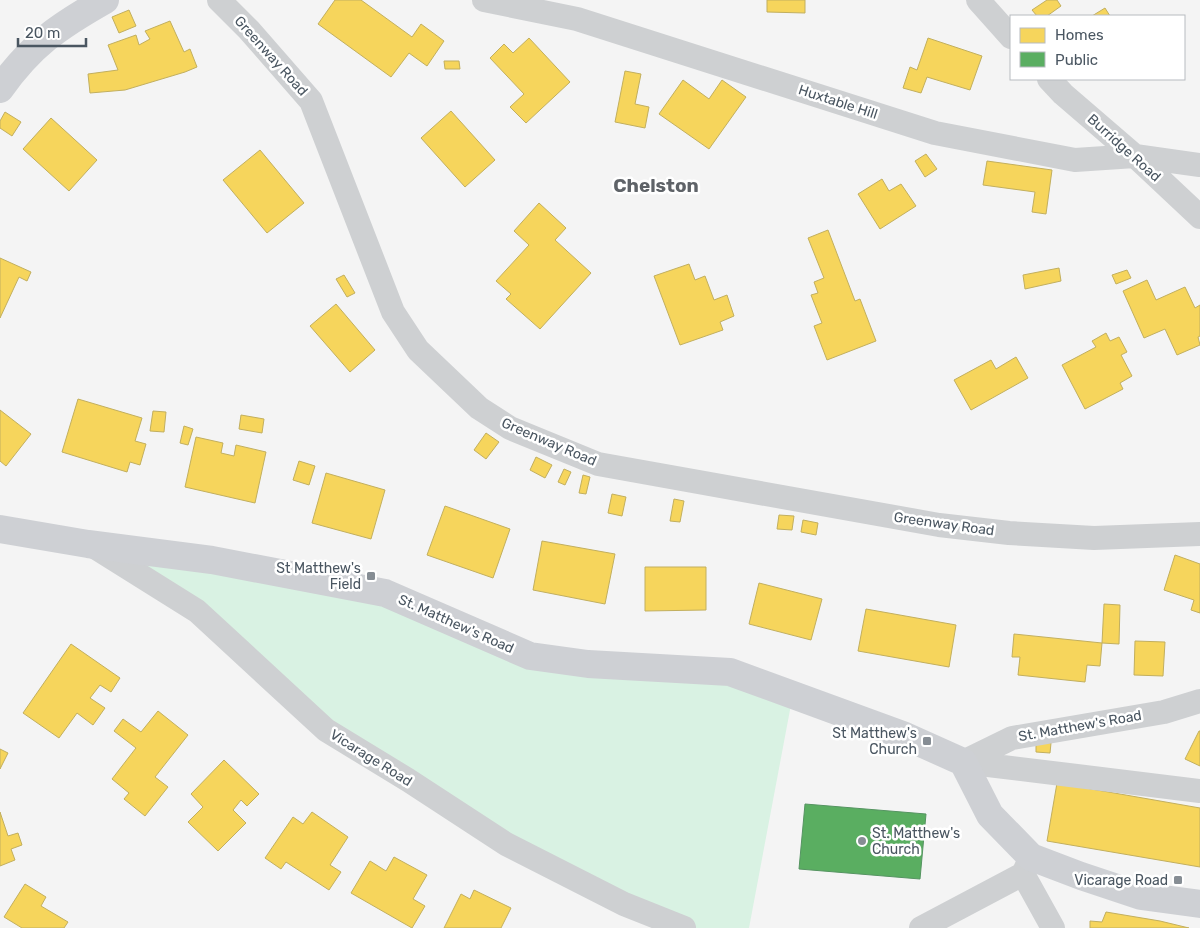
<svg xmlns="http://www.w3.org/2000/svg" width="1200" height="928" font-family="Rubik,sans-serif">
<style>
.green{fill:#d9f2e3}
.homes{fill:#f6d55c;stroke:#c2af5e}
.public{fill:#5aae61;stroke:#559461}
.lines{fill:none;stroke-linecap:round;stroke-linejoin:round}
.street{stroke:#ced0d2;stroke-width:24}
.secondary{stroke:#ced0d4;stroke-width:28}
.poi-dot{fill:#868d94;stroke:#fff;stroke-width:2}
.labels{text-anchor:middle;dominant-baseline:central;stroke-width:5;stroke-linejoin:round;paint-order:stroke}
.street-label{font-size:14px;fill:#4a5661;stroke:#fff}
.poi-label{font-size:14px;fill:#4a5661;stroke:#fff;text-anchor:end}
.district-label{font-size:19px;font-weight:bold;fill:#5f6368;stroke:#fff}
</style>
<rect width="100%" height="100%" fill="#f4f4f4"/>
<!-- green -->
<path class="green" d="M88 544 281 572 530 656 793 694 749 928H684L624 904 326 730 197 611Z"/>
<!-- homes -->
<path class="homes" d="M335 0H361L412 37 421 24 444 41 427 66 409 53 391 77 318 24Z
M767 0H805V13L767 12Z
M1047 0H1057L1061 6 1047 16H1037L1032 10Z
M1105 8 1110 16H1092Z
M129 10 136 26 119 33 112 17Z
M170 21 184 52 190 49 197 67 185 72 125 90 90 93 88 74 118 70 108 45 136 35 139 45 150 39 145 31Z
M529 38 570 82 526 123 510 107 524 94 490 58 504 44 513 53Z
M928 38 982 56 970 90 927 77 921 93 903 88 910 67 917 70Z
M444 61H459L460 69H445Z
M625 71 641 74 635 104 649 107 645 128 615 122Z
M683 80 709 99 722 80 746 97 709 149 659 114Z
M451 111 495 160 465 187 421 138Z
M5 112 21 122 12 136 0 128V121Z
M51 118 97 160 69 191 23 149Z
M260 150 304 203 267 233 223 180Z
M926 154 937 169 925 177 915 161Z
M987 161 1052 170 1046 214 1032 212 1035 192 983 185Z
M882 179 889 191 901 184 916 206 880 229 858 194Z
M539 203 566 228 555 240 591 273 540 329 506 299 511 294 496 281 529 245 514 231Z
M828 230 855 301 860 299 876 341 827 360 814 326 822 323 811 295 818 293 814 282 824 278 808 238Z
M0 258 31 272 27 281 19 277 0 318Z
M689 264 695 280 705 276 714 300 727 295 734 316 720 322 723 330 680 345 654 276Z
M1059 268 1061 281 1025 289 1023 275Z
M1127 270 1131 278 1116 284 1112 275Z
M344 275 355 293 347 297 336 279Z
M1147 280 1156 300 1185 287 1195 308 1200 305V336L1198 337 1200 345 1177 355 1165 329 1144 338 1123 291Z
M336 304 375 350 350 372 310 326Z
M1106 333 1110 341 1119 337 1127 352 1121 355 1132 376 1120 383 1123 389 1085 409 1062 365 1096 347 1092 341Z
M1016 357 1028 378 971 410 954 380 991 360 996 369Z
M78 399 142 418 135 441 146 444 140 465 130 462 127 472 62 452Z
M0 410 31 434 6 466 0 461Z
M153 411 166 412 164 432 150 431Z
M241 415 264 419 262 433 239 429Z
M184 426 193 429 188 445 180 443Z
M486 433 499 442 486 459 474 450Z
M196 437 223 443 221 453 234 456 236 445 266 452 255 503 185 487Z
M536 457 552 465 545 478 530 470Z
M299 461 315 466 309 485 293 480Z
M564 469 571 472 565 485 558 482Z
M326 473 385 490 371 539 312 523Z
M583 475 590 477 586 494 579 493Z
M612 494 626 497 622 516 608 513Z
M674 499 684 501 680 522 670 521Z
M445 506 510 529 493 578 427 555Z
M779 515 794 516 792 530 777 529Z
M803 520 818 523 816 535 801 532Z
M542 541 615 554 605 604 533 590Z
M1175 555 1200 564V613L1191 610 1194 600 1164 590Z
M645 567H706V610L645 611Z
M759 583 822 599 811 640 749 624Z
M1104 604 1120 605 1119 644 1102 643Z
M866 609 956 625 949 667 858 651Z
M1014 634 1102 643 1100 666 1087 665 1085 682 1018 675 1020 657H1012Z
M1135 641 1165 642 1163 676 1134 675Z
M71 644 120 678 111 692 100 685 90 698 105 708 93 725 77 713 59 738 23 713Z
M158 711 188 735 155 777 168 787 145 816 124 799 129 793 112 779 136 748 114 731 123 719 141 732Z
M1199 731H1200V766L1185 759Z
M1036 742 1051 743 1050 753 1036 752Z
M0 749 8 753 0 769Z
M224 760 259 794 247 806 241 800 233 810 246 823 218 851 188 822 203 807 191 794Z
M1057 783 1200 808V867L1047 841Z
M0 812 8 836 18 833 22 845 11 849 15 860 0 866Z
M312 812 348 837 330 865 341 872 329 890 286 862 281 869 265 858 293 817 303 824Z
M394 857 427 875 413 899 425 906 412 928 351 893 370 861 386 871Z
M25 884 46 897 41 906 68 922 64 928H22L4 917Z
M474 890 511 908 501 928H444L461 894 470 899Z
M1106 912 1160 921 1189 928H1090V921L1102 922Z"/>
<!-- public -->
<path class="public" d="M805 804 926 814 920 879 799 869Z"/>
<g class="lines">
<!-- street -->
<path class="street" d="M219 0 249 30 311 101 393 312 418 350 479 408 510 428 598 464 939 525 1009 533 1094 538 1200 534
M484 0 577 19 935 133 1075 160 1135 156 1200 165
M978 0 1011 37
M1049 79 1063 94 1135 156 1200 217
M90 544 197 611 326 730 408 780 506 844 624 904 684 928
M963 762 1012 738 1164 712 1200 701
M963 762 1200 791
M1023 874 1053 928
M921 928 1023 874 1031 857"/>
<!-- secondary -->
<path class="secondary" d="M0 89C31 45 59 26 105 0
M0 529 88 544 212 560 385 593 530 656 588 664 730 672 905 736 963 762 990 815 1031 857 1081 876 1141 896 1200 904"/>
</g>
<!-- markers -->
<g class="poi-dot">
<rect x="366" y="571" width="10" height="10" rx="2.5"/>
<rect x="922" y="736" width="10" height="10" rx="2.5"/>
<circle cx="862" cy="841" r="5"/>
<rect x="1173" y="875" width="10" height="10" rx="2.5"/>
</g>
<g class="labels">
<!-- street labels -->
<g class="street-label">
<text transform="translate(271 56) rotate(48)">Greenway Road</text>
<text transform="translate(838 102) rotate(18)">Huxtable Hill</text>
<text transform="translate(1124 148) rotate(42)">Burridge Road</text>
<text transform="translate(549 442) rotate(23)">Greenway Road</text>
<text transform="translate(944 524) rotate(8)">Greenway Road</text>
<text transform="translate(456 624) rotate(24)">St. Matthew's Road</text>
<text transform="translate(1080 726) rotate(-10)">St. Matthew's Road</text>
<text transform="translate(371 758) rotate(32)">Vicarage Road</text>
</g>
<!-- poi labels -->
<g class="poi-label">
<text x="361" y="568">St Matthew's<tspan x="361" dy="16">Field</tspan></text>
<text x="917" y="733">St Matthew's<tspan x="917" dy="16">Church</tspan></text>
<text x="872" y="833" text-anchor="start">St. Matthew's<tspan x="872" dy="16">Church</tspan></text>
<text x="1168" y="880">Vicarage Road</text>
</g>
<!-- district labels -->
<g class="district-label">
<text x="656" y="185">Chelston</text>
</g>
</g>
<!-- legend -->
<rect x="1010" y="15" width="175" height="65" fill="#ffffff" stroke="#b7bbc0"/>
<rect x="1020" y="28" width="25" height="15" fill="#f6d55c" stroke="#b7bbc0"/>
<text x="1055" y="40" font-size="15" fill="#4a5661">Homes</text>
<rect x="1020" y="52" width="25" height="15" fill="#5aae61" stroke="#b7bbc0"/>
<text x="1055" y="65" font-size="15" fill="#4a5661">Public</text>
<!-- scale -->
<path d="M18 38v8h68v-8" fill="none" stroke="#4a5661" stroke-width="2.5"/>
<text x="25" y="38" font-size="15" fill="#4a5661" stroke="#ffffff" stroke-width="4" paint-order="stroke">20 m</text>
</svg>
